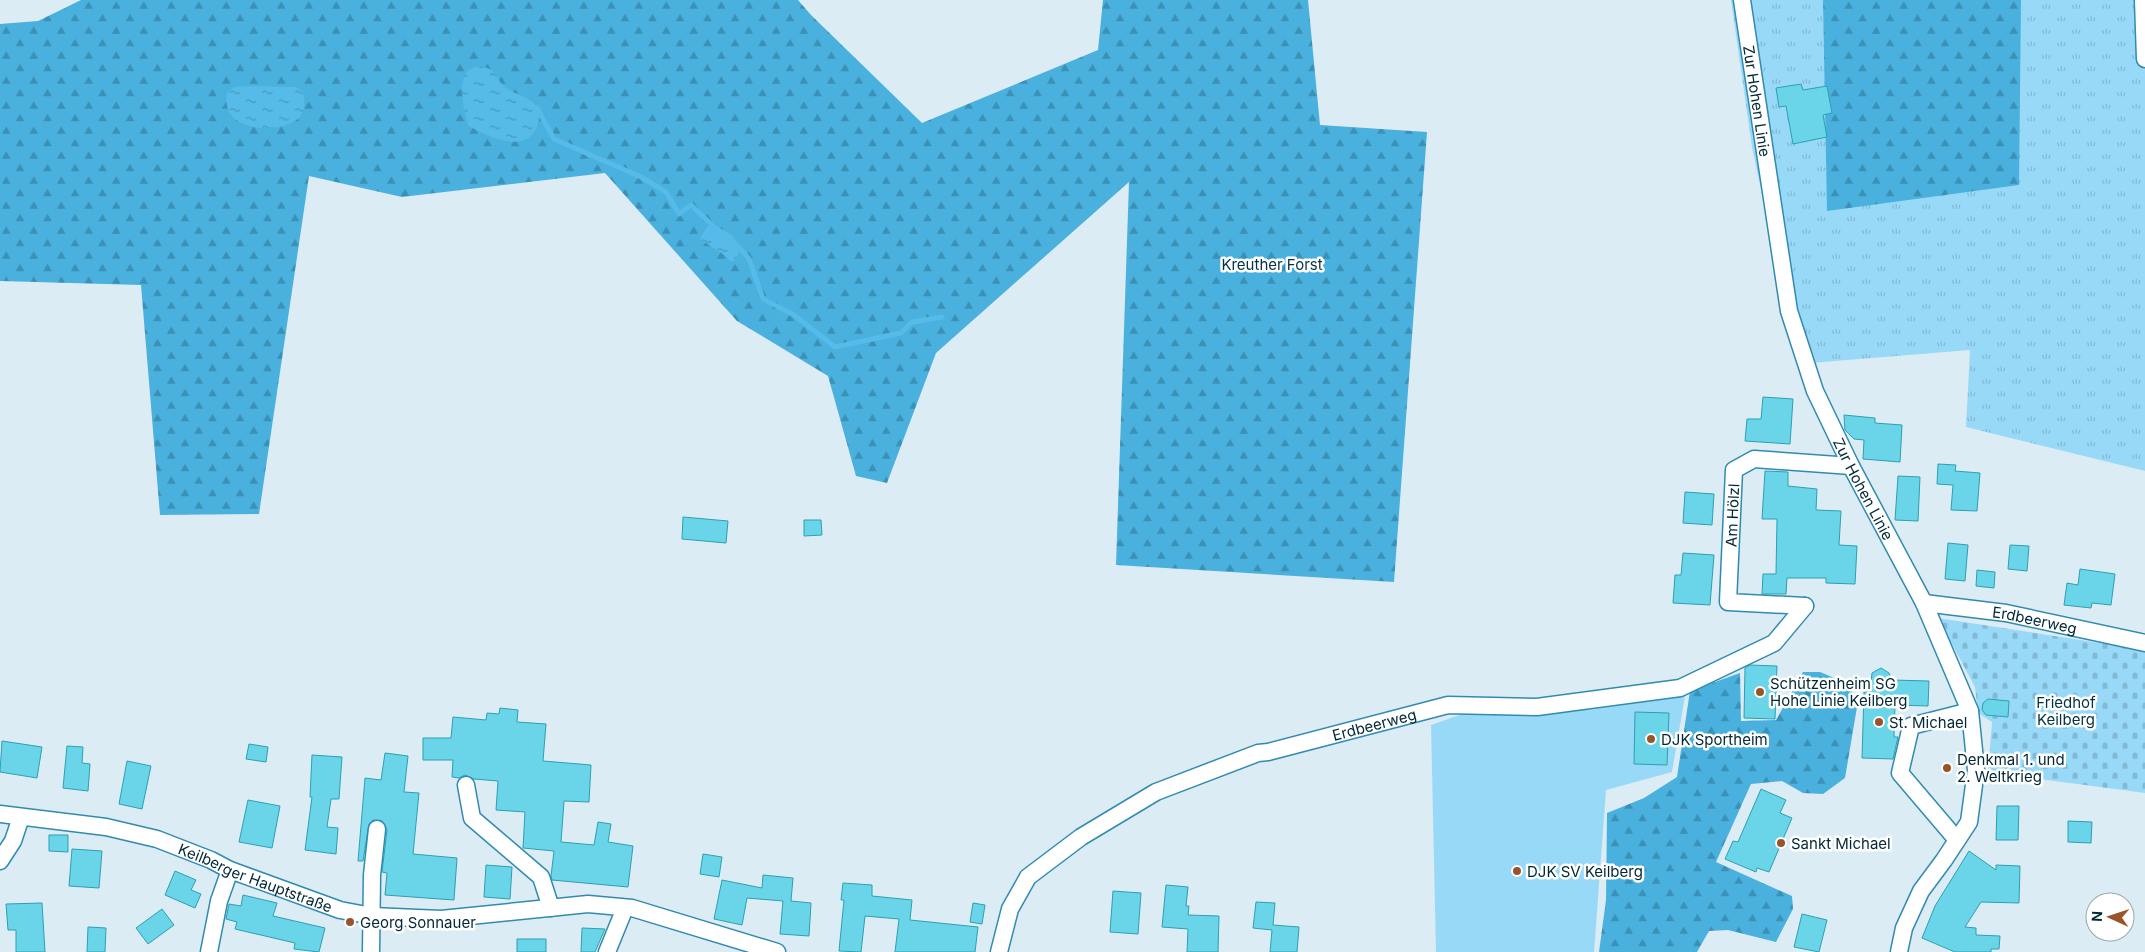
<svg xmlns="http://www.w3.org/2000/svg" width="2145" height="952" font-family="Inter,sans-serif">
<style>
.grass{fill:url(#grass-tufts)}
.forest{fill:url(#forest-firs)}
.cemetery{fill:url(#cemetery-stones)}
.garden{fill:#99d9f8}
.water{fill:url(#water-ripples)}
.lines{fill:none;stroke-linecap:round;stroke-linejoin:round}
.stream{stroke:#56bbe9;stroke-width:5}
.building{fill:#6ad5e8;stroke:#2ba0b2}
.minor-casing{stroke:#308bb1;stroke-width:19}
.minor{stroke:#fff;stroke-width:16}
.poi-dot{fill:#995429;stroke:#fff;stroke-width:2}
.labels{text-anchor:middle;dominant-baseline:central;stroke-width:5;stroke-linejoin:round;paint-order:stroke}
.street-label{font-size:15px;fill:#002736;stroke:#fff}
.park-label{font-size:15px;fill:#033245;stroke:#fff}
.poi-label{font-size:15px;fill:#002736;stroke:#fff;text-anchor:start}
</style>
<defs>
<pattern id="grass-tufts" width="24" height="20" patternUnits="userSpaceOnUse" patternTransform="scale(1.25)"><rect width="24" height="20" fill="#99d9f8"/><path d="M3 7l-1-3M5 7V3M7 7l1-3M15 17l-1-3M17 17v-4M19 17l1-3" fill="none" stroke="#82bad5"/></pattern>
<pattern id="forest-firs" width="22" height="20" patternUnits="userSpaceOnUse" patternTransform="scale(1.25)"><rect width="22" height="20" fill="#4ab1de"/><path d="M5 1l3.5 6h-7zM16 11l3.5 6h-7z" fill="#3b90b5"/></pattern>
<pattern id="cemetery-stones" width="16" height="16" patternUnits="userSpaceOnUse" patternTransform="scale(1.25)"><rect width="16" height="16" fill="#99d9f8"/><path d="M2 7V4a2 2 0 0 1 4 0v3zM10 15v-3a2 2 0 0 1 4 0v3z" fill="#82bad5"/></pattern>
<pattern id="water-ripples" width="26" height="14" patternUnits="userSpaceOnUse" patternTransform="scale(1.25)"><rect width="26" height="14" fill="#56bbe9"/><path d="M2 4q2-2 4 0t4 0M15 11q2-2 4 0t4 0" fill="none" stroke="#4598be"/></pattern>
</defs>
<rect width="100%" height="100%" fill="#dcecf4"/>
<!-- grass -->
<path class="grass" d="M1731 0H2145V471L1966 427 1970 350 1798 364 1752 147Z"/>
<!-- forest -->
<path class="forest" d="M81 0H798L811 15 922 123 1098 50 1103 0H1308L1320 125 1427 132 1394 582 1116 565 1129 182 936 353 887 483 856 476 828 376 737 321 605 173 402 197 309 176 259 514 160 515 141 285 0 281V24L38 21Z
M1823 0H2021L2019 185 1827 211Z
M1803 672H1820L1849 684 1857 707 1845 778 1823 794 1803 793 1782 781 1751 784 1716 862 1792 896 1793 909 1776 942 1728 930 1709 931 1697 952H1599L1606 900 1607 813 1644 798 1677 777 1690 691 1740 673 1741 721 1776 720Z"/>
<!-- cemetery -->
<path class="cemetery" d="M1938 618 2145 650V793L1988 772 1992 722 1978 713 1975 687Z"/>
<!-- garden -->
<path class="garden" d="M1685 696 1672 772 1606 790 1594 952H1436L1431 725 1465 713 1589 710Z"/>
<!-- water -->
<path class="water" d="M476 67C497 66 493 76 505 87 514 95 531 96 537 108 540 115 539 125 535 131 521 153 487 136 469 126 464 115 457 80 468 71 470 69 473 68 476 67Z
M252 86 295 87 303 92C304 99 306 108 301 115 290 134 219 137 227 93L234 87Z
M710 222 740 247 737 258 734 261H730C724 252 709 247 700 238Z"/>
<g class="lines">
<!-- stream -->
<path class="stream" d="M537 108 554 139 641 177 666 192 679 214 691 205 715 228 730 237 749 259 763 299 794 315 835 347 901 333 912 322 942 317"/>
</g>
<!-- building -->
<path class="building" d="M1801 84 1803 90 1827 86 1832 113 1823 115 1827 137 1793 144 1786 106 1779 107 1776 88Z
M1763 397 1793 399 1790 444 1745 441 1747 419H1761Z
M1844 415 1875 418V423L1902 425 1900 462 1863 459 1864 440 1854 439 1845 430Z
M1938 464 1956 465 1955 471 1980 473 1977 511 1951 510 1953 485 1937 484Z
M1765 471 1788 472V486L1817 489 1816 510 1841 511 1839 545 1857 546 1855 584 1826 583V578H1787L1786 594H1762L1763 574H1776L1777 519H1762Z
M1898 476 1920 477 1918 521 1895 520Z
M1685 492 1714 494 1712 525 1683 523Z
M683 517 728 521 726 543 682 539Z
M804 520H821L822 535 804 536Z
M1948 543 1968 545 1965 581 1945 579Z
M2010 545 2029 546 2027 571 2008 569Z
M1683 553 1714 555 1710 605 1673 603 1675 575H1681Z
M2080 569 2115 574 2111 605 2092 603 2091 608 2064 605 2067 583 2078 585Z
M1977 570 1995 572 1994 588 1976 586Z
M1750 665 1777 666 1775 719 1744 718 1745 668Z
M1881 668 1889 673 1892 680 1929 681 1928 706 1895 705 1894 737H1898L1893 759 1862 758 1864 692H1870L1872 673Z
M1988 699 2009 701 2008 717 1986 715 1982 710 1983 703Z
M500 708 518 710 517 722 546 724 543 761 591 765 589 802 564 801 561 842 594 845 598 822 611 824 608 842 633 846 628 887 552 880 551 876 554 851 523 848 525 812 496 810 498 781 474 779 465 775 459 778 452 777 453 760H423V738H451L453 717 486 720 487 713 499 714Z
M1635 712 1669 713 1667 765 1634 764Z
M2 741 42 747 37 778 0 772Z
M249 744 268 747 266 762 246 759Z
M67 746 83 747 82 763 90 764 88 791 63 788Z
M385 753 408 756 404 792 419 793 413 854 457 858 454 900 385 895 387 873 382 872 387 830 382 821 373 820 369 824 363 861H358L365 778 381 780Z
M312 755 342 757 339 799H331L327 827 338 828 336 854 305 850 312 797H310Z
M127 761 151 766 142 809 119 804Z
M1761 789 1786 800 1780 813 1792 818 1769 872 1757 868 1756 872 1725 859 1733 841 1738 842Z
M248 800 280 806 272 848 239 842Z
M1997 806H2019L2018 840H1996Z
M2068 821 2092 822 2091 843 2068 842Z
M49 835H68V852L49 851Z
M72 849 102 851 99 888 69 886Z
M1969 851 1996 870V865L2020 866 2019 903 1981 902 1965 927 1976 928V935L2000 936 1999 949H1991V952H1955L1922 938 1935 906Z
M703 854 722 857 719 877 700 874Z
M486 865 512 867 510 899 484 897Z
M175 871 196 880 191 890 201 894 195 908 165 895Z
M763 875 793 878 791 901 811 903 809 936 780 934 783 901 747 898 742 925 714 919 722 880 762 888Z
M843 883 872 885V896L912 900 910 920 978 927 975 952H895L899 919 865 916 861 952 839 951 844 900H841Z
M1166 885 1188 887 1186 906H1189L1188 915 1219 916 1218 952H1187L1188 929 1162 927Z
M1113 891 1141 893 1138 934 1110 932Z
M243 895 277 903 273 916 325 928 319 952 294 949 295 943 235 929 237 922 226 919 229 904 241 906Z
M1256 902 1275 903 1273 925 1299 927 1297 952H1270L1272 930 1253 928Z
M42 903 45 952H16V930H8L6 904Z
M973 903 985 905 982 924 970 922Z
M162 909 174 925 148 944 136 928Z
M1802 914 1827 920 1819 952 1794 947Z
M88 927 106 928 105 952H87Z
M582 928 605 929 595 952H581Z
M517 939H546V952H517Z"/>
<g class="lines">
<!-- minor casing -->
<g class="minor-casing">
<g id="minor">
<path id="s1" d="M1742 0 1789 311 1815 391 1851 466 1924 603 1970 711 1976 770 1969 822 1944 860 1921 891 1904 928 1899 952"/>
<path d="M2143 0 2145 59"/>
<path id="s2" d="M1924 603 2006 613 2145 643"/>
<path id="s3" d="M1805 606 1728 602 1734 470 1754 459 1851 466"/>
<path d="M466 785 472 818 541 877 551 908"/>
<path id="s4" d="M0 814 106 827 157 839 211 860 230 870 340 910 372 916 441 919 588 904 632 908 777 952"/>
<path d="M1957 840 1900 773 1911 726 1970 711"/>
<path d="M0 861 13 841 21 817"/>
<path d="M209 952 219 901 230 870"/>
<path d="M371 952 372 875 377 829"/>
<path d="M607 952 625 908"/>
<path id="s5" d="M999 952 1010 909 1028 877 1081 837 1156 792 1258 753 1268 752 1448 705 1537 707 1680 688 1774 643 1805 606"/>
</g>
</g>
<!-- minor -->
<use href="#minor" class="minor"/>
</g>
<!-- markers -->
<g class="poi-dot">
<circle cx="1760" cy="692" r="5"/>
<circle cx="1879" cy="722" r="5"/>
<circle cx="1651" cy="739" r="5"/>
<circle cx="1947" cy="768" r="5"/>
<circle cx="1781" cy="843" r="5"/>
<circle cx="1517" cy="871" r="5"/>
<circle cx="350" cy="922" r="5"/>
</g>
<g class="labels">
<!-- street labels -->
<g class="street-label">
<text stroke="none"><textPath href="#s1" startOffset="102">Zur Hohen Linie</textPath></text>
<text stroke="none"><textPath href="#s1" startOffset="508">Zur Hohen Linie</textPath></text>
<text stroke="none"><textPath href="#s3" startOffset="164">Am Hölzl</textPath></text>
<text stroke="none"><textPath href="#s2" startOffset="112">Erdbeerweg</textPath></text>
<text stroke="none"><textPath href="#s5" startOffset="464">Erdbeerweg</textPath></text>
<text stroke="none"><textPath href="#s4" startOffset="265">Keilberger Hauptstraße</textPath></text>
</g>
<!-- park labels -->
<g class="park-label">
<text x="1272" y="264">Kreuther Forst</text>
<text x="2066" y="702">Friedhof<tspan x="2066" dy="17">Keilberg</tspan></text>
</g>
<!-- poi labels -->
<g class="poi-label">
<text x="1770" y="683">Schützenheim SG<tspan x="1770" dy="17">Hohe Linie Keilberg</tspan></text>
<text x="1889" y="722">St. Michael</text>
<text x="1661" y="739">DJK Sportheim</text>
<text x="1957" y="759">Denkmal 1. und<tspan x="1957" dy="17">2. Weltkrieg</tspan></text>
<text x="1791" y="843">Sankt Michael</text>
<text x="1527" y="871">DJK SV Keilberg</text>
<text x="360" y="922">Georg Sonnauer</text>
</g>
</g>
<!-- north arrow -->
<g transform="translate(2110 917) rotate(273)"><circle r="24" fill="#ffffff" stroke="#99a9af"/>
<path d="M0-4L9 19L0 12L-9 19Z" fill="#995429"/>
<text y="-8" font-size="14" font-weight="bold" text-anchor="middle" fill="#002736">N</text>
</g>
</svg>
